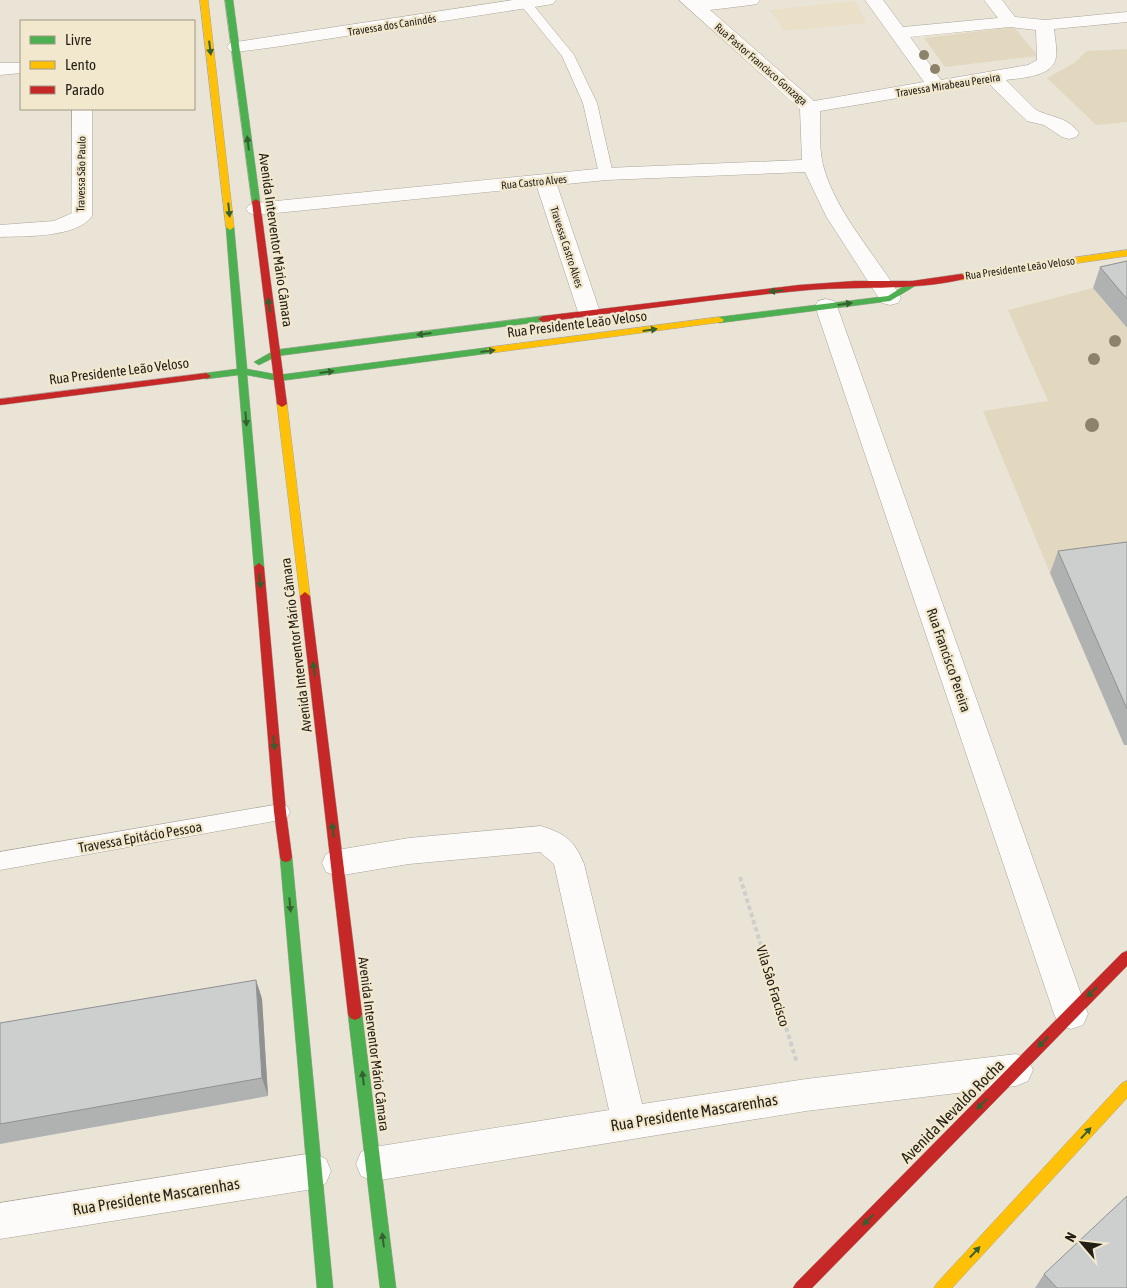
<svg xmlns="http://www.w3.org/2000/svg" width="1127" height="1288" font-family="'Asap Condensed',sans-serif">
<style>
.built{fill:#eae0c8}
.green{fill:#e2d8bf}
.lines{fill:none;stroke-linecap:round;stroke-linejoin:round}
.lane-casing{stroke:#a9a49a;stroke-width:1}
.street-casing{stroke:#a9a49a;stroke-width:1}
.fast-casing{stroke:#a9a49a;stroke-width:1}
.slow-casing{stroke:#a9a49a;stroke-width:1}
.jam-casing{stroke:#a9a49a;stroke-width:1}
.path{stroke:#d0ceca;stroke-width:4;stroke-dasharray:4.5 3;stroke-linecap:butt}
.lane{fill:#fcfbf9;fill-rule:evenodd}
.street{fill:#fcfbf9;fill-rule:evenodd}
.fast{fill:#4caf50;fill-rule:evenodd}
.slow{fill:#ffc107;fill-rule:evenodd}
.jam{fill:#c62828;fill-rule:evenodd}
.tree{fill:#8d836a}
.wall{fill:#b0b2b2}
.shaded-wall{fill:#909191}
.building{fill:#cdcfcf;stroke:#909191}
.oneway{fill:#356030}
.labels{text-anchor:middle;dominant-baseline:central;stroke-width:4.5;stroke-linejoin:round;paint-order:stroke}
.far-street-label{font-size:11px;fill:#231f16;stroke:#f2e8ce}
.street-label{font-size:14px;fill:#231f16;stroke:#f2e8ce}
.near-street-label{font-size:16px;fill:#231f16;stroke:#f2e8ce}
</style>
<rect width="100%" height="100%" fill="#eae4d6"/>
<!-- built -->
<path class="built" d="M855 1 867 23 784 31 770 10Z"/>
<!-- green -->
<path class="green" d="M1014 27 1038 56 945 67 924 38Z
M1127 49V122L1096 125 1047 78 1074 63 1087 51Z
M1093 288 1127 329V562L1050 573 983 411 1048 401 1008 310Z"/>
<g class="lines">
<!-- lane casing -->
<g class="lane-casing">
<path id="lane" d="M526 0 530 1 574 55 597 103 613 174 611 177H601L599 174 583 103 562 56 520 4Z
M280 804 287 806 290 812 287 818 280 820 0 870V852Z"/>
</g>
<!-- street casing -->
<g class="street-casing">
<path id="street" d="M513 0H556L553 4 547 5 275 47 236 52 230 51 227 47 230 43 236 42Z
M679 0H760L757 4 751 5 710 10 814 101 924 82 865 0H883L903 27 998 18 984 0H1002L1015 17 1045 20 1127 12V22L1054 29C1055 38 1057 48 1056 57 1054 77 1020 78 1006 80L1035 109C1049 118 1066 115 1079 133L1076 137 1069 139 1062 137 1044 125 1027 121 988 83 820 111C820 129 819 148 823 165 836 214 876 254 901 298L898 303 890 305 882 303 826 216 805 172 606 180 557 185 600 312 597 317 589 319 581 317 578 312 537 187 256 215 249 213 246 209 249 205 256 203 606 168 802 160 800 109ZM1010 27 1036 30 1037 60 1028 65 941 80 910 37Z
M0 63H21V73L0 75Z
M72 109H92V216C77 238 25 236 0 237V225L54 221 72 213Z
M826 299 834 301 837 306 1088 1014 1083 1025 1071 1029 1059 1025 1054 1014 815 306 818 301Z
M541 826C566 834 574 840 584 864L642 1104 806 1079 1016 1054 1028 1059 1033 1070 1028 1081 1016 1086 806 1111 374 1181 361 1176 356 1164 361 1152 374 1147 609 1110 554 864 540 852 409 864 337 876 326 872 322 863 326 854 337 850 409 838Z
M313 1153 326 1159 331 1171 326 1183 313 1189 0 1239V1203Z"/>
</g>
<!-- fast casing -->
<g class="fast-casing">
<path id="fast" d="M225 0H233L260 202 256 205 252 202Z
M230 224 234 227 247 369 279 375 491 347 496 350 491 353 279 381 247 375 264 567 259 571 254 567 238 375 206 379 201 376 206 373 237 369 226 227Z
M912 281 916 284 915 286 890 301 719 323 714 320 719 317 888 296Z
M543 316 548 319 546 321 277 356 259 365 254 362 275 350Z
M286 852 290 853 292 857 333 1288H317L280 857 282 853Z
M355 1008 360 1010 362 1014 396 1288H380L348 1014 350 1010Z"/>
</g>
<!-- slow casing -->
<g class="slow-casing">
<path id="slow" d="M200 0H208L234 227 230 230 226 227Z
M1127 250V256L961 280 957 277 961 274Z
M719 317 724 320 722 322 491 353 486 350 491 347Z
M282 401 287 404 310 596 305 600 300 596 277 404Z
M1127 1081V1098L952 1288H934L937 1283 1122 1083Z"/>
</g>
<!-- jam casing -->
<g class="jam-casing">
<path id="jam" d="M256 199 260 202 287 404 282 407 277 404 252 202Z
M961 274 964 275V279C910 292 853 285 798 291 713 299 628 311 543 322L538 319 543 316 799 285 855 281H912Z
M206 373 211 376 209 378 0 405V399Z
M259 563 264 567 286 812 292 857 290 861 286 862 282 861 280 857 274 812 254 567Z
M305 592 310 596 362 1014 360 1018 355 1020 350 1018 348 1014 300 596Z
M1127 951V966L812 1288H793L796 1283 1122 953Z"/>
</g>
<!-- path -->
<path class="path" d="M740 877 797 1063"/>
<!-- lane -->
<use href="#lane" class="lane"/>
<!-- street -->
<use href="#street" class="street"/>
<!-- fast -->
<use href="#fast" class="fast"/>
<!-- slow -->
<use href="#slow" class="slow"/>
<!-- jam -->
<use href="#jam" class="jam"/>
</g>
<!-- trees -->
<g class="tree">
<circle cx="924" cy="55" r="5"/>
<circle cx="935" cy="69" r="5"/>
<circle cx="1115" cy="341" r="6"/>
<circle cx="1094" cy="359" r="6"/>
<circle cx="1092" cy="425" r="7"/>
</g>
<!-- wall -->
<path class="wall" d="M1127 261V328L1093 288 1100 267Z
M1127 542V745H1124L1050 573 1058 551Z
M256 980 262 999 268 1096 0 1144V1023Z
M1044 1274 1127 1288H1035Z"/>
<!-- shaded-wall -->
<path class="shaded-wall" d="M256 980 262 999 268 1096 262 1078Z"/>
<!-- building -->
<path class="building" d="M1127 261V299L1100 267Z
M1127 542V709L1058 551Z
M256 980 262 1078 0 1124V1023Z
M1127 1196V1288H1057L1044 1274Z"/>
<!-- one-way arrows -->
<defs><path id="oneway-solid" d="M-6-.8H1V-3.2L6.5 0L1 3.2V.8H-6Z" transform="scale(1.25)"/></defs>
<g class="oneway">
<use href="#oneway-solid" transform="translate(210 48) rotate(83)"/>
<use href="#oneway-solid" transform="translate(248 143) rotate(-97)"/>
<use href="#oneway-solid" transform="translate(229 210) rotate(84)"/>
<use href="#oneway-solid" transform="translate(776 291) rotate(174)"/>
<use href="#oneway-solid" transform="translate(845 304) rotate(-8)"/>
<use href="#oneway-solid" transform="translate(269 305) rotate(-98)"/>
<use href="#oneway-solid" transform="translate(650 330) rotate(-8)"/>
<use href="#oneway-solid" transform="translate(424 334) rotate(173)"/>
<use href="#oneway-solid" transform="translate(488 351) rotate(-7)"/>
<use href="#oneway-solid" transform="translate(327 372) rotate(-7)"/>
<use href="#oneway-solid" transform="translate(246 419) rotate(85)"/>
<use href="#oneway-solid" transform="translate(260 581) rotate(85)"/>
<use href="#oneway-solid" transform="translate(314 669) rotate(-97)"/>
<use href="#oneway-solid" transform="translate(274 743) rotate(85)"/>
<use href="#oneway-solid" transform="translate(333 830) rotate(-97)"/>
<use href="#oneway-solid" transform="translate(290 905) rotate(85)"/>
<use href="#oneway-solid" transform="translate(1092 992) rotate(134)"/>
<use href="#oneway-solid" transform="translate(1043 1042) rotate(135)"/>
<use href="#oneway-solid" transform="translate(363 1078) rotate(-97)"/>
<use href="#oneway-solid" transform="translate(982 1104) rotate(135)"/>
<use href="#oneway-solid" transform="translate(1086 1133) rotate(-47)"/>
<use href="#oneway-solid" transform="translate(868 1220) rotate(135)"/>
<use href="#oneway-solid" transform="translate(383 1240) rotate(-97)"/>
<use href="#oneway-solid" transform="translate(975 1252) rotate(-47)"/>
</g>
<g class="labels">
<!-- far-street labels -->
<g class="far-street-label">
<text transform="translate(392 25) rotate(-9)">Travessa dos Canindés</text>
<text transform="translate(761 64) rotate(41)">Rua Pastor Francisco Gonzaga</text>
<text transform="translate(948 85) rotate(-9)">Travessa Mirabeau Pereira</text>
<text transform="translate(81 174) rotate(-89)">Travessa São Paulo</text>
<text transform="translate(534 182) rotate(-6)">Rua Castro Alves</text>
<text transform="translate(567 247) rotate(72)">Travessa Castro Alves</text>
<text transform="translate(1020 268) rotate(-8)">Rua Presidente Leão Veloso</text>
</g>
<!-- street labels -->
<g class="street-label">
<text transform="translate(276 240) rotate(82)">Avenida Interventor Mário Câmara</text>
<text transform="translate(577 324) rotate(-7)">Rua Presidente Leão Veloso</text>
<text transform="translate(119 371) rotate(-7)">Rua Presidente Leão Veloso</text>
<text transform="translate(296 645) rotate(-97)">Avenida Interventor Mário Câmara</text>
<text transform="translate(949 660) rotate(71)">Rua Francisco Pereira</text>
<text transform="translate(140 837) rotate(-10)">Travessa Epitácio Pessoa</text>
<text transform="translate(773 986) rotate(73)">Vila Sâo Fracisco</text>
<text transform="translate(374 1044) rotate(83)">Avenida Interventor Mário Câmara</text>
</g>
<!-- near-street labels -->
<g class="near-street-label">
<text transform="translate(952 1111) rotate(-45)">Avenida Nevaldo Rocha</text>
<text transform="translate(694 1112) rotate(-9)">Rua Presidente Mascarenhas</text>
<text transform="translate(156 1196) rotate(-9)">Rua Presidente Mascarenhas</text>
</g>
</g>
<!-- legend -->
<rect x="20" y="20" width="175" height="90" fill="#f2e8ce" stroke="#9f9884"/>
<rect x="30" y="36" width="25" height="8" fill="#4caf50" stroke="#9f9884"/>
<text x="65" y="45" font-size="15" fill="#231f16">Livre</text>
<rect x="30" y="61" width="25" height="8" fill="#ffc107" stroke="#9f9884"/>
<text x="65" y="70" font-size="15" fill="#231f16">Lento</text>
<rect x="30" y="86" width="25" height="8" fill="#c62828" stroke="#9f9884"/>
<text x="65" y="95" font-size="15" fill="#231f16">Parado</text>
<!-- north arrow -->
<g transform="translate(1082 1243) rotate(298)" stroke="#f2e8ce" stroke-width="4" paint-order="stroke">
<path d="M0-4L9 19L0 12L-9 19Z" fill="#231f16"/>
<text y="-8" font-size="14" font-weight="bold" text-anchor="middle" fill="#231f16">N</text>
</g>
</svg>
